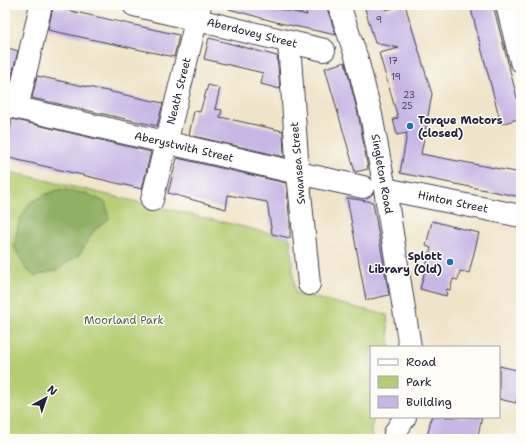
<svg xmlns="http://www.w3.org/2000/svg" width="526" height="444" font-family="'Shantell Sans',sans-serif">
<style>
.green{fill:#b5cd72;stroke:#6c7856}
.forest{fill:#90b064;stroke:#596950}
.building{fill:#c8b7e5}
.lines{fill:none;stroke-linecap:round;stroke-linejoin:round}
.minor-casing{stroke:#413f50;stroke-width:24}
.minor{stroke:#fff;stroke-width:22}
.poi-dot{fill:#1f6fb2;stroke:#fdfcf7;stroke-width:1.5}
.labels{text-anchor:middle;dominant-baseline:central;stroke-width:3;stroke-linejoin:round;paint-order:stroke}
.number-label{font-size:9px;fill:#4c4766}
.street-label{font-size:11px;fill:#22223b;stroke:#fdfcf7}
.poi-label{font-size:11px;font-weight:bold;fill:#22223b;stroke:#fdfcf7;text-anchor:start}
.park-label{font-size:11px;fill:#555e4e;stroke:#fdfcf7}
</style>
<rect width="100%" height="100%" fill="#fdfcf7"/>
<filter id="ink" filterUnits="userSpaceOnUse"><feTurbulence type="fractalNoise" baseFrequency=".025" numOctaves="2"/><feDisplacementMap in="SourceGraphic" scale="8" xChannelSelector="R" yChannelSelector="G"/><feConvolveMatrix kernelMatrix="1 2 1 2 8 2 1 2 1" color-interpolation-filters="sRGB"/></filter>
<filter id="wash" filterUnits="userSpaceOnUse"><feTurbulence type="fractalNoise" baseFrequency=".012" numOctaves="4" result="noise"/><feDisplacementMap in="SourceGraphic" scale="16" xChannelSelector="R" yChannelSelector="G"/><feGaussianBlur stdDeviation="0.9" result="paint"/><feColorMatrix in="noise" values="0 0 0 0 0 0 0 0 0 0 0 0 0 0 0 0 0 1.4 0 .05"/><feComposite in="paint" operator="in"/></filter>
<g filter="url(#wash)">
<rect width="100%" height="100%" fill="#f0e5ca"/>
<!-- green -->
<path class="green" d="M11 172 290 238 295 293 387 315 390 347H371V417H374L371 430 372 439H5V199Z"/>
<!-- forest -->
<path class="forest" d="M61 189 87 194 105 202 109 219 94 230 80 254 57 270 35 276 26 269 14 247 19 221 30 203 47 194Z"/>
<g id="blocks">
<!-- building -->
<path class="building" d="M229 5H271L270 7 307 15 303 5H326L336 35 280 23 229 9Z
M364 5H385L386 10 405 5 432 94 421 154 521 173V197L400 173 407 133 397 135 393 119 398 118 379 53 399 48 375 43Z
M470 5H493L521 113V118L501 124Z
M53 7 179 35 174 57 48 30Z
M209 38 277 56 280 89 261 84 263 73 204 59Z
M5 47 18 51 8 91 5 90Z
M345 62 359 118 368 169 355 172 325 68Z
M37 76 163 103 157 126 32 98Z
M208 85 220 88 215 109 222 110 220 117 283 131 284 157 189 135 194 111 200 112Z
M12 119 151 152 142 189 5 157Z
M177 158 286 183 290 223V238L272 234 267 202 228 195 226 209 168 193Z
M347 198 373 202 389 295 366 300Z
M432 221 479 233 469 273 460 271 458 280 453 279 450 290 447 289 446 296 420 289 431 248 426 246Z
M499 366 521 371V382L516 403 499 399Z
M431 417H482L477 439H427Z"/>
</g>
</g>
<g filter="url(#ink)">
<use href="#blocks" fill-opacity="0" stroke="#413f50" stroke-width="1"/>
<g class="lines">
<!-- minor casing -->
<g class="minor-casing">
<path id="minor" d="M134 5 324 50
M339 5 357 59 371 115 385 189 410 347
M507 5 521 61
M289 43 298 173 309 284
M5 105 298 173 363 187
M17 108 41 5
M385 189 521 216
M152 200 200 5
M395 433 405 417"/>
</g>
<!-- minor -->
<use href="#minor" class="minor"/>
</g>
</g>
<!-- markers -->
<g class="poi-dot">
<circle cx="410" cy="126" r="4"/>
<circle cx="450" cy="262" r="4"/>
</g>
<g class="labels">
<!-- number labels -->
<g class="number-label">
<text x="379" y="20">9</text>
<text x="393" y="61">17</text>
<text x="396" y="77">19</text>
<text x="409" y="95">23</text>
<text x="407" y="106">25</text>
</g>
<!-- street labels -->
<g class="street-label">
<text transform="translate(252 33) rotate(14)">Aberdovey Street</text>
<text transform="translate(179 91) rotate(-76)">Neath Street</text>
<text transform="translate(184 147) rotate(13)">Aberystwith Street</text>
<text transform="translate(298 163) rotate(-95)">Swansea Street</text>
<text transform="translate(382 174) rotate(80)">Singleton Road</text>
<text transform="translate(453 202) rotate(12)">Hinton Street</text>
</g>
<!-- poi labels -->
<g class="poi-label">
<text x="418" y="120">Torque Motors<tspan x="418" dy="13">(closed)</tspan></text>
<text x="442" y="256" text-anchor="end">Splott<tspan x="442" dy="13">Library (Old)</tspan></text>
</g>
<!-- park labels -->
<g class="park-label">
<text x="124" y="320">Moorland Park</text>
</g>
</g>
<!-- margin -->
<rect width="526" height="444" fill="none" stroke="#fdfcf7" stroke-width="20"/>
<!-- legend -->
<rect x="370" y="346" width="130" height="72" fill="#fdfcf7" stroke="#a5a5ac"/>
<rect x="378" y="359" width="20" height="6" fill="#ffffff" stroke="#a5a5ac"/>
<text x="406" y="366" font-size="12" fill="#22223b">Road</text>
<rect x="378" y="376" width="20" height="12" fill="#b5cd72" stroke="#a5a5ac"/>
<text x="406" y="386" font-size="12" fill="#22223b">Park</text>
<rect x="378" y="396" width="20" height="12" fill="#c8b7e5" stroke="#a5a5ac"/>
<text x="406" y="406" font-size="12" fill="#22223b">Building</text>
<!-- north arrow -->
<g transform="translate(46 398) rotate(40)" stroke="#fdfcf7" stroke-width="3" paint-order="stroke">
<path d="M0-3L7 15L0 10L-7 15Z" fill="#22223b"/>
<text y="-6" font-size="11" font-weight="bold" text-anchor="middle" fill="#22223b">N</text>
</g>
</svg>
